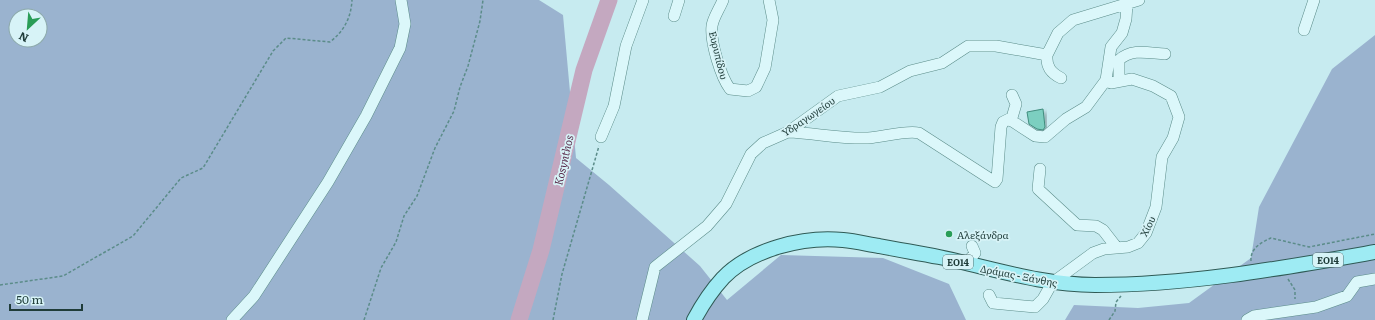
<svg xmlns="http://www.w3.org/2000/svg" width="1375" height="320" font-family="Literata,serif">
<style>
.green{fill:#9ab3cf;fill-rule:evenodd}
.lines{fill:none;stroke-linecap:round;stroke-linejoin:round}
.river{stroke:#c4a8c0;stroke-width:17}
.building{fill:#7bcfc0;stroke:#408c7d;filter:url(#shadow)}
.minor-casing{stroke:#5b8c89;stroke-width:12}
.major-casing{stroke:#2f5a55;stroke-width:16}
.path{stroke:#5b8c89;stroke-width:1.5;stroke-dasharray:3 2;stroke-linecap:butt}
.minor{stroke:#dbf7fa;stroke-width:11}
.major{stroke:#9eebf3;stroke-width:14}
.poi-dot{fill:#299d57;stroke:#d7f3f7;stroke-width:1.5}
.labels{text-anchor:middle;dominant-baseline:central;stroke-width:3.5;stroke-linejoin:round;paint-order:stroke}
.shield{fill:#d7f3f7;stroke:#567372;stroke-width:1}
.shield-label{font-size:9px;font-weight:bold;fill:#1f3c39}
.street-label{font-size:10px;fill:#1f3c39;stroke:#d7f3f7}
.poi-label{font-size:10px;fill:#1f3c39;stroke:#d7f3f7;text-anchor:start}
.water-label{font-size:11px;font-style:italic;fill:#5c2e4d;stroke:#d7f3f7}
</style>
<defs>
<filter id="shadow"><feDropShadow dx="3.5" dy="3.5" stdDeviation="2" flood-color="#0004"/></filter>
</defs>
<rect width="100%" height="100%" fill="#c7ebf0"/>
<!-- green -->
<path class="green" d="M0 0H539L563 15 576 158 609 185 700 266 727 300 781 255 883 258 949 284 966 320H0ZM16 16H40V40H16Z
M1375 35V320H1065L1074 305 1138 308 1189 303 1251 258 1259 207 1332 69Z"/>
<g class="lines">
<!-- river -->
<path class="river" d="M519 320 541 250 584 70 609 0"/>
</g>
<!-- building -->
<path class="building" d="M1043 109 1045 127 1043 130 1037 129 1029 124 1027 112Z"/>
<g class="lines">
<!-- minor casing -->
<g class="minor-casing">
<path id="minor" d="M723 0C720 8 713 18 712 26 710 42 721 77 730 89L748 91 756 87 765 68 773 20 769 0
M674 16 679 0
M1304 30 1314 0
M1047 55C1046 67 1051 73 1061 78
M1119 81V60C1132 48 1148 53 1165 54
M1011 121 1016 104 1012 95
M788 132C814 133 841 139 868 138 883 137 906 130 919 133L995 182 997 179 1001 127 1003 122 1009 119 1035 136 1045 137 1066 119 1086 107 1106 80
M601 137 614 106 626 46 643 0
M1040 169 1038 189 1077 225 1096 226 1103 230 1117 248
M966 264 975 253 972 246
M989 295 993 303 1035 307 1043 299 1052 283 1093 253 1104 249 1128 247 1138 243 1146 233 1156 207 1162 157 1173 138 1179 117 1171 96 1153 86 1132 79 1111 83 1106 80 1111 47 1122 33 1126 19 1127 4
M232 320 254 296 328 182 366 116 400 48 405 24 401 0
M642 320 655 267 707 226 726 204 751 154 763 143 788 132 838 96 880 87 910 71 942 63 968 46H996L1047 55 1058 33 1073 20 1139 0
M1247 320 1254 316 1316 307 1347 296 1357 282 1375 279"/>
</g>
<!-- major casing -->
<g class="major-casing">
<path id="major" d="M694 320C702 305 711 291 723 278 751 249 804 236 843 240 855 241 867 244 879 246 899 250 919 253 939 257 992 268 1041 285 1095 285 1189 285 1283 268 1375 252"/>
</g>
<!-- path -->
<path class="path" d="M1251 261C1250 248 1262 242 1271 238L1309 247 1375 234
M1288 279 1295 290V299
M0 285 63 276 133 236 181 178 203 168 273 51 286 38 330 42C344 31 351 18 352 0
M364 320 381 268 396 242 404 216 417 196 435 148 454 111 460 87 468 66 480 21 483 0
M553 320 562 274 599 146
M1109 320 1115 311 1116 302 1121 296"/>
<!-- minor -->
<use href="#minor" class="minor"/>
<!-- major -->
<use href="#major" class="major"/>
</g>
<!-- markers -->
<circle class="poi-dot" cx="949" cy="234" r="4"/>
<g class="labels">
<!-- shield labels -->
<g class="shield">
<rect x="1313" y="253" width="30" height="14" rx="3"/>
<rect x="943" y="255" width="30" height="14" rx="3"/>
</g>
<g class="shield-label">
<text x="1328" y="260">ΕΟ14</text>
<text x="958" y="262">ΕΟ14</text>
</g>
<!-- street labels -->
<g class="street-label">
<text transform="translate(719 55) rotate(76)">Ευρυπίδου</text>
<text transform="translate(808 116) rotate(-34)">Υδραγωγείου</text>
<text transform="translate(1147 226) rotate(-63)">Χίου</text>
<text transform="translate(1019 275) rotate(11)">Δράμας - Ξάνθης</text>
</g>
<!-- poi labels -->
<g class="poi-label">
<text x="957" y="234">Αλεξάνδρα</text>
</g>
<!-- water labels -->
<g class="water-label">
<text transform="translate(563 160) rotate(-77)">Kosynthos</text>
</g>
</g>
<!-- north arrow -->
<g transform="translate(28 28) rotate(206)"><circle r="19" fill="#d7f3f7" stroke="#8daaab"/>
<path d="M0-3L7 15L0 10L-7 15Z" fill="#299d57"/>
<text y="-6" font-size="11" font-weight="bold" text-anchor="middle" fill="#1f3c39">N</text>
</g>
<!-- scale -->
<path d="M10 304v6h72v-6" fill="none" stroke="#1f3c39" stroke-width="2"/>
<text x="16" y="304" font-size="12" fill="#1f3c39" stroke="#d7f3f7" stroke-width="3" paint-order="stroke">50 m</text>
</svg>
